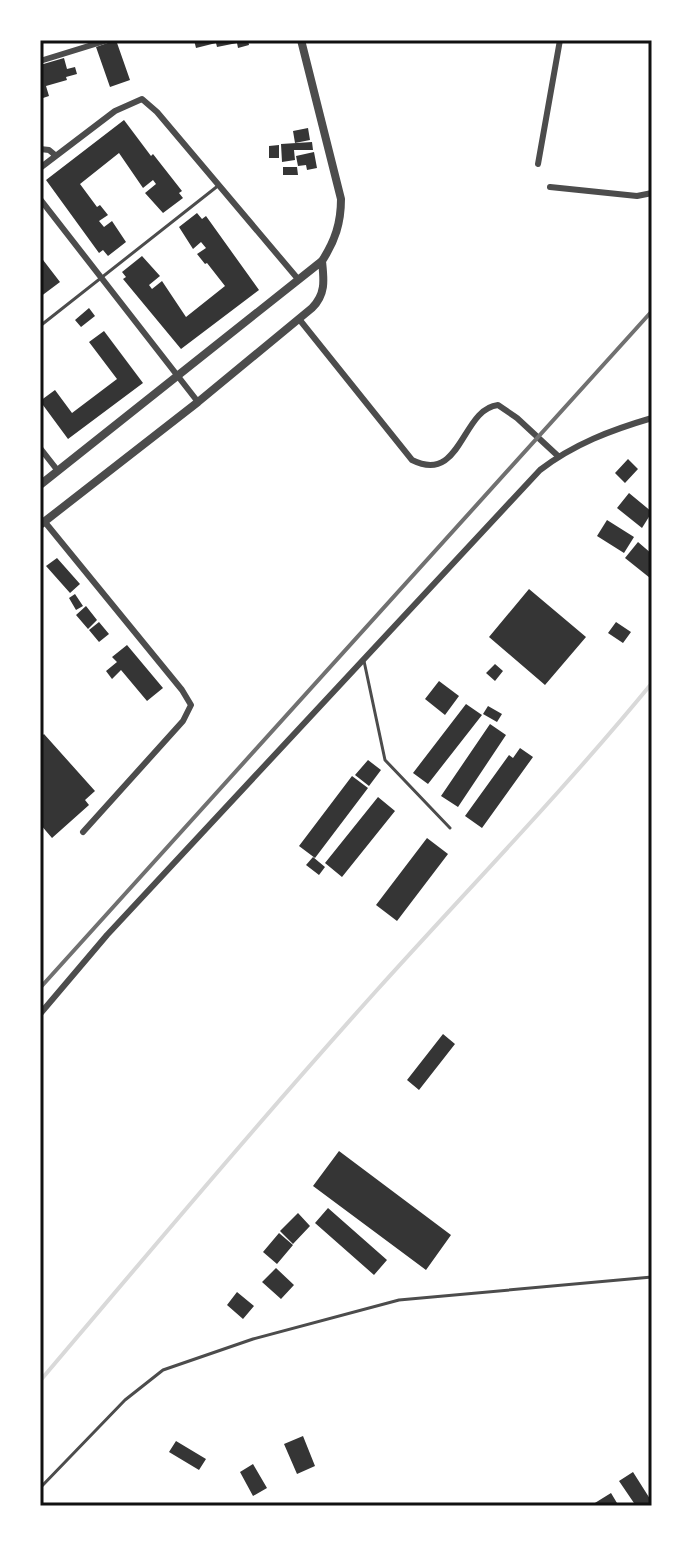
<svg xmlns="http://www.w3.org/2000/svg" width="692" height="1546" font-family="'Space Grotesk',sans-serif">
<style>
.lines{fill:none;stroke-linecap:round;stroke-linejoin:round}
.stream{stroke:#d9d9d9;stroke-width:4}
.building{fill:#353535}
.service{stroke:#4c4c4c;stroke-width:3}
.minor{stroke:#4c4c4c;stroke-width:6}
.tertiary{stroke:#4c4c4c;stroke-width:8}
.rail{stroke:#707070;stroke-width:4}
.neatline{fill:none;stroke:#111;stroke-width:3}
</style>
<rect width="100%" height="100%" fill="#fff"/>
<g class="lines">
<!-- stream -->
<path class="stream" d="M40 1381C151 1250 262 1118 377 990 469 888 565 789 652 683"/>
</g>
<!-- building -->
<path class="building" d="M116 40 130 80 110 87 96 47Z
M194 40H248L249 45 238 48 237 43 217 47 216 43 196 48Z
M64 58 67 69 75 67 77 74 66 77 67 80 46 86 49 96 40 99V65Z
M124 120 151 156 153 154 182 191 179 193 183 198 163 213 145 193 156 184 153 180 143 188 119 153 80 184 97 207 100 205 108 215 99 221 104 227 112 221 126 242 108 256 103 250 99 253 46 180Z
M308 128 310 140 295 143 293 131Z
M312 142 313 150H294L295 160 282 162 281 144Z
M279 145V158H269V146Z
M314 152 317 168 307 170 306 165 298 166 296 156Z
M283 167H297L298 175H283Z
M197 213 202 219 206 216 259 290 181 349 123 279 126 277 122 272 142 256 160 276 149 285 152 289 162 281 186 317 225 286 207 263 205 264 197 254 206 248 201 242 193 249 179 227Z
M40 256 60 282 40 297Z
M89 308 95 316 81 327 75 320Z
M104 331 143 383 68 439 40 401 55 390 72 413 117 379 89 342Z
M628 459 638 469 625 483 615 473Z
M629 493 652 512 642 528 617 508Z
M607 520 634 537 624 553 597 536Z
M638 542 652 554V575L650 578 625 558Z
M57 558 80 584 70 593 46 566Z
M529 589 586 637 545 685 489 637Z
M75 594 83 606 76 610 69 598Z
M86 606 97 620 88 629 76 615Z
M99 622 109 634 99 642 89 630Z
M616 622 631 632 623 643 608 633Z
M127 645 163 688 147 701 121 670 112 679 106 671 117 662 112 657Z
M495 664 503 671 495 681 486 673Z
M439 681 459 696 445 715 425 699Z
M466 704 482 715 428 784 413 773Z
M488 706 502 714 497 722 483 714Z
M490 724 506 735 458 807 441 796Z
M44 734 95 791 85 800 89 805 52 838 40 824V738Z
M520 748 533 757 482 828 465 816 509 755 513 758Z
M368 760 381 770 369 786 355 775Z
M352 776 368 788 315 858 299 846Z
M378 797 395 811 342 877 325 863Z
M427 838 448 854 397 921 376 905Z
M313 857 325 867 319 875 306 865Z
M443 1034 455 1044 419 1090 407 1080Z
M339 1151 451 1235 426 1270 313 1186Z
M328 1208 387 1260 374 1275 315 1223Z
M298 1213 310 1226 293 1244 280 1231Z
M279 1233 293 1245 277 1264 263 1252Z
M276 1268 294 1285 281 1299 262 1282Z
M237 1292 254 1306 243 1319 227 1305Z
M303 1436 315 1466 297 1474 284 1444Z
M176 1441 206 1459 199 1470 169 1452Z
M253 1464 267 1488 253 1496 240 1472Z
M633 1472 652 1502V1506H636L619 1481Z
M611 1493 617 1503 612 1506H590Z"/>
<g class="lines">
<!-- service -->
<path class="service" d="M40 326 219 185
M364 661 385 760 450 828
M40 1488 125 1400 163 1370 253 1339 399 1300 652 1277"/>
<!-- minor -->
<path class="minor" d="M40 61 108 40
M40 149 49 150 55 155
M538 164 560 40
M40 168 115 111 142 99 157 112 298 279
M550 187 637 196 652 193
M40 199 198 402
M299 319 412 460C462 485 461 409 498 405L517 418 558 456
M40 448 58 471
M44 521 182 690 191 705 183 721 83 832
M40 1014 107 935 540 470C574 444 611 430 652 418"/>
<!-- tertiary -->
<path class="tertiary" d="M40 485 322 261C335 241 341 223 341 199L301 40
M40 525 198 402 312 308C326 294 324 280 322 261"/>
<!-- rail -->
<path class="rail" d="M40 988 652 311"/>
</g>
<!-- border -->
<rect width="692" height="1546" fill="none" stroke="#ffffff" stroke-width="84"/>
<rect x="42" y="42" width="608" height="1462" class="neatline"/>
</svg>
